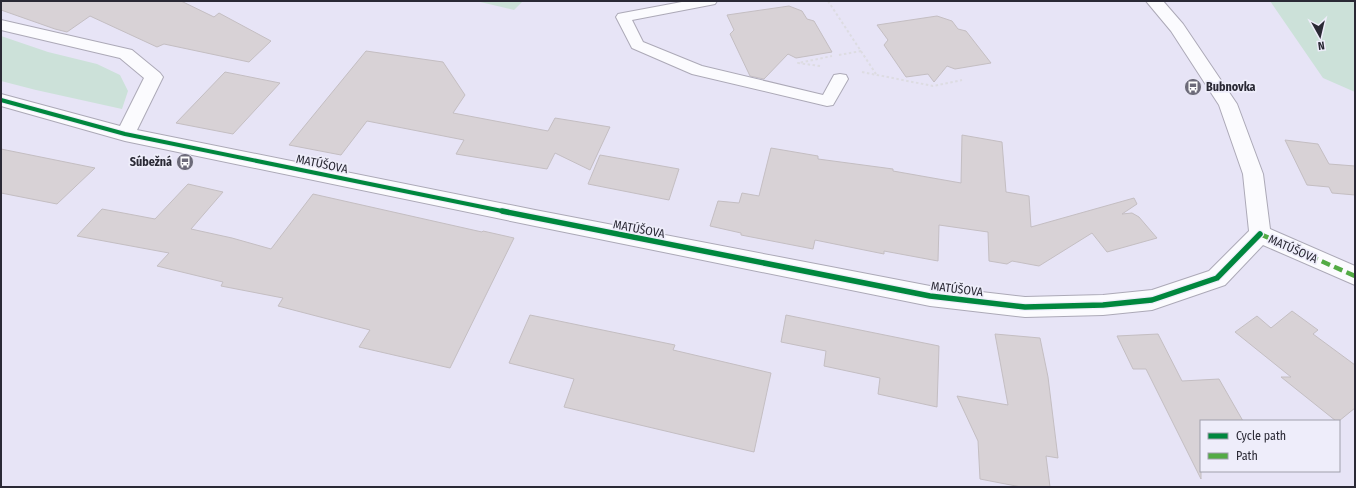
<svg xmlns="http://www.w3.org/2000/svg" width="1356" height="488" font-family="'Fira Sans Condensed',sans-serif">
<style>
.green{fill:#cce1d9}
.building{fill:#d8d2d6;stroke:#c4bec2}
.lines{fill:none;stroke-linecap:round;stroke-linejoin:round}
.lane-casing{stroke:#aca9b7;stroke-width:2}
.street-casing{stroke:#aca9b7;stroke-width:2}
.path{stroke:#dddce2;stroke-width:2;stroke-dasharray:2.5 2.5;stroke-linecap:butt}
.lane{fill:#fbfbfe;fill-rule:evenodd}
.street{fill:#fbfbfe;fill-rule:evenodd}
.quiet{stroke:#53ab45;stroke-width:4.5;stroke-dasharray:9 4.5;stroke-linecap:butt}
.cycleway-far1-casing{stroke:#eeedfa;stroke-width:6}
.cycleway-casing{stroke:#eeedfa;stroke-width:8}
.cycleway-far1{stroke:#00873e;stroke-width:4}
.cycleway{stroke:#00873e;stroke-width:5.5}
.labels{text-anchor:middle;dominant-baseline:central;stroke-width:3.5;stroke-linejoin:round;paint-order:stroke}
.poi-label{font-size:12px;font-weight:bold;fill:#2a2935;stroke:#eeedfa;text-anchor:start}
.street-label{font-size:12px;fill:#2a2935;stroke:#eeedfa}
</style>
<rect width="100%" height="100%" fill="#e7e4f6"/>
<!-- green -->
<path class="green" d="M476 1H523L514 10Z
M1270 1H1355V92L1323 78Z
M1 36 48 52 97 64 120 75 128 91 122 109 36 90 1 81Z"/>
<!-- building -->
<path class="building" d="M1 1H181L214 17 219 13 271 41 249 62 164 44 157 47 90 16 67 32 55 29 1 10Z
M789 6 802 11 807 19 814 21 832 52 796 58 788 54 764 79 750 76 730 34 734 30 727 15Z
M937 16 952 21 958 29 966 31 991 63 955 69 947 66 934 82 928 74 906 77 884 45 888 40 877 25Z
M366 51 443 62 465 95 453 113 548 131 555 118 610 127 590 170 555 153 547 169 456 154 464 140 367 121 341 155 289 145Z
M225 72 280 83 233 134 176 123Z
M962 135 1002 142 1006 192 1029 196 1031 227 1134 198 1137 204 1122 214 1132 213 1139 217 1157 238 1107 252 1092 233 1039 266 1012 261 1007 264 989 261 988 232 939 225 938 261 884 251V254L815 240 813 249 741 235V233L710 226 718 201 739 203 742 193 759 196 771 148 818 156V159L893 169V171L961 183Z
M1285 140 1318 144 1329 164 1355 166V195L1332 193 1329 187 1307 185Z
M1 149 95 168 57 204 1 193Z
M600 155 679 169 669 200 588 184Z
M188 184 223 192 191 229 232 238 271 249 313 194 482 232 483 231 514 238 450 368 359 347 370 330 278 306 283 298 221 286 223 282 157 266 169 253 77 236 102 209 155 219Z
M1292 311 1318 330 1313 334 1355 365V408L1339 421H1336L1281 377H1291L1235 332 1257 316 1271 328Z
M530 315 675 345 673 350 771 373 754 452 564 407 574 379 509 363Z
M786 315 939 346 937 407 878 394 880 378 824 366 826 351 781 342Z
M995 334 1040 338 1048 377 1058 458 1046 456 1050 487H1021L980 479 978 441 957 396 1008 405Z
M1158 334 1182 381 1219 379 1243 421H1201V479L1146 369H1133L1117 336Z"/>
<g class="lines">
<!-- lane casing -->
<g class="lane-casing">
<path id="lane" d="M687 1H717L715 4 710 5 632 20 643 42 702 66 823 95 834 75 840 74 846 75 848 79 833 105 827 106 692 74 632 48 616 17 618 14 623 13Z"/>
</g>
<!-- street casing -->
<g class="street-casing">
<path id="street" d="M1146 1H1163L1183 24 1237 104 1263 174 1270 229 1355 266V285L1263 245 1225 285 1152 310 1103 315 1025 317 930 306 535 226 125 141 1 106V94L120 126 144 78 120 58 1 30V20L132 50 160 73 163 77 137 130 535 210 930 286 1025 297 1103 295 1152 290 1209 271 1249 231 1243 174 1219 105 1171 31Z"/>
</g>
<!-- path -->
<path class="path" d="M828 1 876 74
M839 55 861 51
M820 66 798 63 832 56
M862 72 933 86 962 80"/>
<!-- lane -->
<use href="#lane" class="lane"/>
<!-- street -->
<use href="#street" class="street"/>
<!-- quiet -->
<path class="quiet" d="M1260 234 1355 276"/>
<!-- cycleway-far1 casing -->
<g class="cycleway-far1-casing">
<path id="cycleway-far1" d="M1 100 125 134 507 212"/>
</g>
<!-- cycleway casing -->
<g class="cycleway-casing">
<path id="cycleway" d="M502 211 930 296 1025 307 1103 305 1152 300 1217 278 1260 234"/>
</g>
<!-- cycleway-far1 -->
<use href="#cycleway-far1" class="cycleway-far1"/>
<!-- cycleway -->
<use href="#cycleway" class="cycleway"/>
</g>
<!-- icons -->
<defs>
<g id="bus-disc" transform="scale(0.9)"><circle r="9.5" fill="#6c6a79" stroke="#eeedfa"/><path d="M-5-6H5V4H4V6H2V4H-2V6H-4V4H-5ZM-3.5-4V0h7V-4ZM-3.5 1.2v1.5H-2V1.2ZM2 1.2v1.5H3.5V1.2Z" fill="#fff"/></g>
</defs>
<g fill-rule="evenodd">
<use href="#bus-disc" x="1193" y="87"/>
<use href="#bus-disc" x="185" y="162"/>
</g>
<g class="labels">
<!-- poi labels -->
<g class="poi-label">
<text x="1206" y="87">Bubnovka</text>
<text x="172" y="162" text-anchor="end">Súbežná</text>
</g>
<!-- street labels -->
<g class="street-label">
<text transform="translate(322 164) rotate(12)">MATÚŠOVA</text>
<text transform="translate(639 229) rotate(11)">MATÚŠOVA</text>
<text transform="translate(1293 249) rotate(24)">MATÚŠOVA</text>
<text transform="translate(957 289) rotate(7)">MATÚŠOVA</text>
</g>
</g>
<!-- border -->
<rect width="1356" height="488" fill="none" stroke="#2a2935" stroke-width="4"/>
<!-- legend -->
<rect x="1200" y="420" width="140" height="52" fill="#eeedfa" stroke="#a09fab"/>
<rect x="1208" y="433" width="20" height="6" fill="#00873e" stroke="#a09fab"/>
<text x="1236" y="440" font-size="12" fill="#2a2935">Cycle path</text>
<rect x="1208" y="453" width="20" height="6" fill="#53ab45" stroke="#a09fab"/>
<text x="1236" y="460" font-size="12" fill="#2a2935">Path</text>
<!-- north arrow -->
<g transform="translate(1320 36) rotate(172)" stroke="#eeedfa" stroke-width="3" paint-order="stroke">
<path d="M0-3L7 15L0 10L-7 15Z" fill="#2a2935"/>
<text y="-6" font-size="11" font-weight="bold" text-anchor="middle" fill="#2a2935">N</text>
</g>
</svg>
